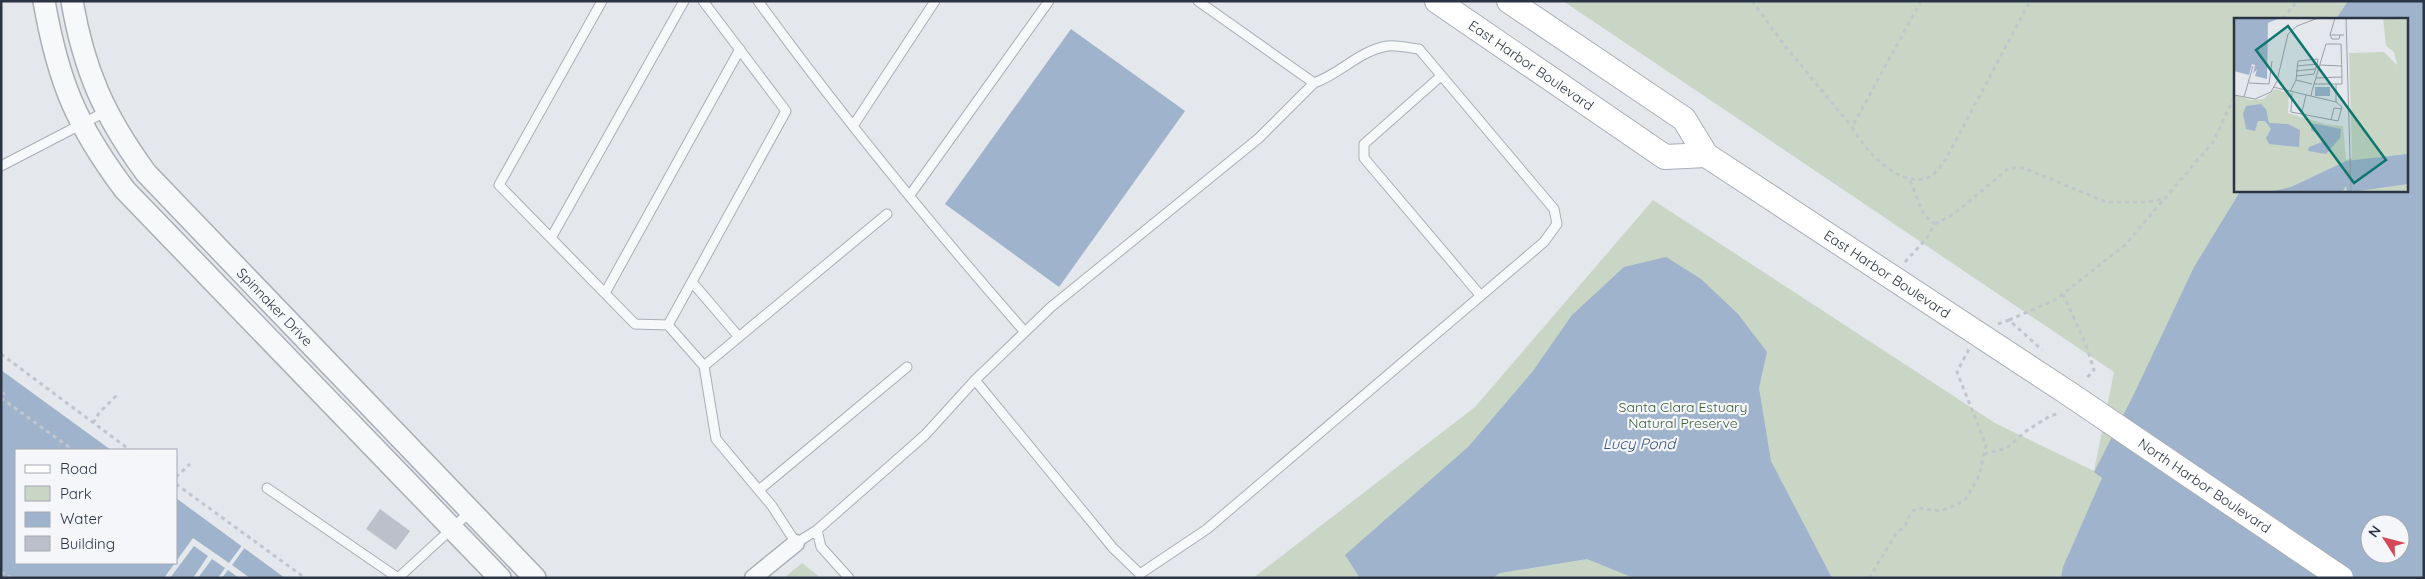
<svg xmlns="http://www.w3.org/2000/svg" width="2425" height="579" font-family="Quicksand,sans-serif">
<style>
.green{fill:#c9d6c5;fill-rule:evenodd}
.water{fill:#9fb4cc;fill-rule:evenodd}
.pier{fill:#e4e7ec}
.building{fill:#bbc0ca}
.lines{fill:none;stroke-linecap:round;stroke-linejoin:round}
.service-casing{stroke:#a9aeb7;stroke-width:11}
.minor-casing{stroke:#a9aeb7;stroke-width:19}
.tertiary-casing{stroke:#a9aeb7;stroke-width:24}
.secondary-casing{stroke:#a9aeb7;stroke-width:26}
.path{stroke:#c2c5cb;stroke-width:3;stroke-dasharray:4 4;stroke-linecap:butt}
.service{stroke:#f7f8fa;stroke-width:9}
.minor{stroke:#f7f8fa;stroke-width:16}
.tertiary{stroke:#f7f8fa;stroke-width:21}
.secondary{stroke:#fff;stroke-width:24}
.secondary-bridge-casing{stroke:#a9aeb7;stroke-width:26;stroke-linecap:butt}
.secondary-bridge{stroke:#fff;stroke-width:24}
.labels{text-anchor:middle;dominant-baseline:central;stroke-width:4.5;stroke-linejoin:round;paint-order:stroke}
.street-label{font-size:14px;fill:#2b3445;stroke:#f4f6f9}
.park-label{font-size:14px;fill:#3f6138;stroke:#f4f6f9}
.water-label{font-size:15px;font-style:italic;fill:#34527a;stroke:#f4f6f9}
.inset-road{fill:none;stroke:#9a9fa9;stroke-width:1}
.view{fill:#0f766e;fill-opacity:0.15;stroke:#0f766e;stroke-width:2.5}
.inset-edge{fill:none;stroke:#2b3445;stroke-width:2.5}
</style>
<rect width="100%" height="100%" fill="#e4e7ec"/>
<!-- green -->
<path class="green" d="M1563 1H2424V578H1253L1475 407 1653 200 1995 423 2094 471 2114 372ZM2235 19H2406V190H2235ZM2370 524H2400V554H2370Z
M802 563 821 578H784Z"/>
<!-- water -->
<path class="water" d="M2348 1H2424V578H2061L2063 567 2102 478 2094 472 2134 394 2194 267 2241 190H2406V19H2336ZM2370 524H2400V554H2370Z
M1071 29 1185 111 1059 287 945 204Z
M1666 257 1701 279 1738 314 1767 352 1759 388 1771 461 1832 578H1634L1587 559 1500 573 1492 578H1360L1345 555 1468 447 1533 371 1572 315 1624 267Z
M1 370 111 450H16V563H176V498L285 578H1Z"/>
<!-- pier -->
<path class="pier" d="M193 538 229 563 243 544 246 546 232 565 250 578H239L228 570 222 578H218L225 568 212 559 198 578H193L208 556 194 546 170 578H164Z"/>
<!-- building -->
<path class="building" d="M380 509 410 531 396 550 366 529Z"/>
<g class="lines">
<!-- service casing -->
<g class="service-casing">
<path id="service" d="M602 1 499 185 635 324 668 325 704 366 716 439 772 506 796 543 817 530 925 435 975 380 1051 307 1259 138 1314 83
M758 1C841 115 931 225 1024 331
M1441 76 1364 144V158L1480 295
M853 126 935 1
M1 166 105 112
M910 195 1049 1
M551 238 684 1
M692 282 739 337
M605 293 740 49
M668 325 786 111 703 1
M704 366 887 214
M975 380 1113 548 1140 574
M267 488 398 578
M759 490 907 367
M817 530 821 547 849 578
M398 578 471 511
M1140 578V574L1207 529 1544 242 1557 224 1554 209 1419 49C1409 48 1397 45 1388 46 1360 50 1340 74 1314 83L1198 1"/>
</g>
<!-- minor casing -->
<g class="minor-casing">
<path id="minor" d="M753 578 796 543"/>
</g>
<!-- tertiary casing -->
<g class="tertiary-casing">
<g id="tertiary">
<path d="M44 1C58 81 76 125 125 190L500 578"/>
<path id="s1" d="M72 1C84 71 105 117 146 173L535 578"/>
</g>
</g>
<!-- secondary casing -->
<g class="secondary-casing">
<g id="secondary">
<path id="s2" d="M1437 1 1665 157 1706 155"/>
<path id="s3" d="M1509 1 1684 119 1706 155 2068 393"/>
</g>
</g>
<!-- path -->
<path class="path" d="M1752 1 1785 46 1852 127
M1921 1 1852 127C1864 149 1898 188 1927 178 1935 175 1941 165 1946 159L2030 1
M2283 19 2297 1
M1935 224 1954 214 2009 168H2024L2106 202H2147L2164 199
M1905 262 1927 238 1935 224 1924 215 1909 178
M2063 294 2086 345 2094 370 2085 380
M2009 320 2055 300 2125 245 2213 142 2235 95
M1998 324 2009 320 2042 350
M1 354 130 450
M1 392 4 394 1 397
M1 398 73 450
M93 423 99 413 118 394
M1984 454 2007 448 2026 431 2050 416 2060 413
M176 477 190 464
M176 484 305 578
M1 572 11 578
M1869 578 1895 535 1906 524 1911 512 1919 508 1940 511 1951 507 1965 500 1979 476 1986 445 1957 372 1969 349"/>
<!-- service -->
<use href="#service" class="service"/>
<!-- minor -->
<use href="#minor" class="minor"/>
<!-- tertiary -->
<use href="#tertiary" class="tertiary"/>
<!-- secondary -->
<use href="#secondary" class="secondary"/>
<!-- secondary-bridge casing -->
<g class="secondary-bridge-casing">
<g id="secondary-bridge">
<path id="s4" d="M2068 393 2341 578"/>
</g>
</g>
<!-- secondary-bridge -->
<use href="#secondary-bridge" class="secondary-bridge"/>
</g>
<g class="labels">
<!-- street labels -->
<g class="street-label">
<text stroke="none"><textPath href="#s2" startOffset="114">East Harbor Boulevard</textPath></text>
<text stroke="none"><textPath href="#s3" startOffset="470">East Harbor Boulevard</textPath></text>
<text stroke="none"><textPath href="#s1" startOffset="375">Spinnaker Drive</textPath></text>
<text stroke="none"><textPath href="#s4" startOffset="165">North Harbor Boulevard</textPath></text>
</g>
<!-- park labels -->
<g class="park-label">
<text x="1683" y="407">Santa Clara Estuary<tspan x="1683" dy="16">Natural Preserve</tspan></text>
</g>
<!-- water labels -->
<g class="water-label">
<text x="1639" y="443">Lucy Pond</text>
</g>
</g>
<!-- overview -->
<g transform="translate(2234 18)">
<rect width="174" height="174" fill="#e4e7ec"/>
<path d="M149 0 174 2V173H0V77L17 82 29 81 41 71 55 75 54 95 91 106 109 108 112 142 118 140 115 35 150 34 163 47 160 34 152 28Z" fill="#c9d6c5"/>
<path d="M0 0H46L34 5 33 61 21 58 23 51 19 56 21 47 18 46 15 57 0 53ZM81 69H96V78H81ZM27 86 32 91 35 105 54 106 66 112 65 129 35 126 32 120 37 111 31 103H24L21 113 12 111 9 96 12 88ZM77 105 107 111 106 120 92 136 74 133 75 129 88 124 87 118 77 112ZM174 136V166L124 173H113L112 168 109 173H40L57 169 112 143Z" fill="#9fb4cc"/>
<path class="inset-road" d="M101 0 96 17H110M112 0 117 173M96 17 98 21H105L106 17M86 47 107 48M62 53 81 51M63 58 80 56 83 46 63 48M62 62 78 66M15 65 35 66 38 43M80 66H108V59M39 69 102 84M56 74 62 62 64 43 84 41 83 46M58 75 57 94 104 103 108 89 102 84V66M0 77 21 81 37 74 43 63 54 16 63 8 84 0M77 78 78 73 80 66 82 60 83 56 92 26H107L108 59 82 60M10 79 19 48M68 94 72 77M97 102 100 90 108 91"/>
<path class="view" d="M54 8 152 142 120 165 22 32Z"/>
<rect width="174" height="174" class="inset-edge"/>
</g>
<!-- border -->
<rect width="2425" height="579" fill="none" stroke="#2b3445" stroke-width="5"/>
<!-- legend -->
<rect x="15" y="449" width="162" height="115" fill="#f4f6f9" stroke="#a4a8b1"/>
<rect x="25" y="465" width="25" height="8" fill="#ffffff" stroke="#a4a8b1"/>
<text x="60" y="474" font-size="15" fill="#2b3445">Road</text>
<rect x="25" y="486" width="25" height="15" fill="#c9d6c5" stroke="#a4a8b1"/>
<text x="60" y="499" font-size="15" fill="#2b3445">Park</text>
<rect x="25" y="512" width="25" height="15" fill="#9fb4cc" stroke="#a4a8b1"/>
<text x="60" y="524" font-size="15" fill="#2b3445">Water</text>
<rect x="25" y="536" width="25" height="15" fill="#bbc0ca" stroke="#a4a8b1"/>
<text x="60" y="549" font-size="15" fill="#2b3445">Building</text>
<!-- north arrow -->
<g transform="translate(2385 539) rotate(306)"><circle r="24" fill="#f4f6f9" stroke="#a4a8b1"/>
<path d="M0-4L9 19L0 12L-9 19Z" fill="#d1495b"/>
<text y="-8" font-size="14" font-weight="bold" text-anchor="middle" fill="#2b3445">N</text>
</g>
</svg>
